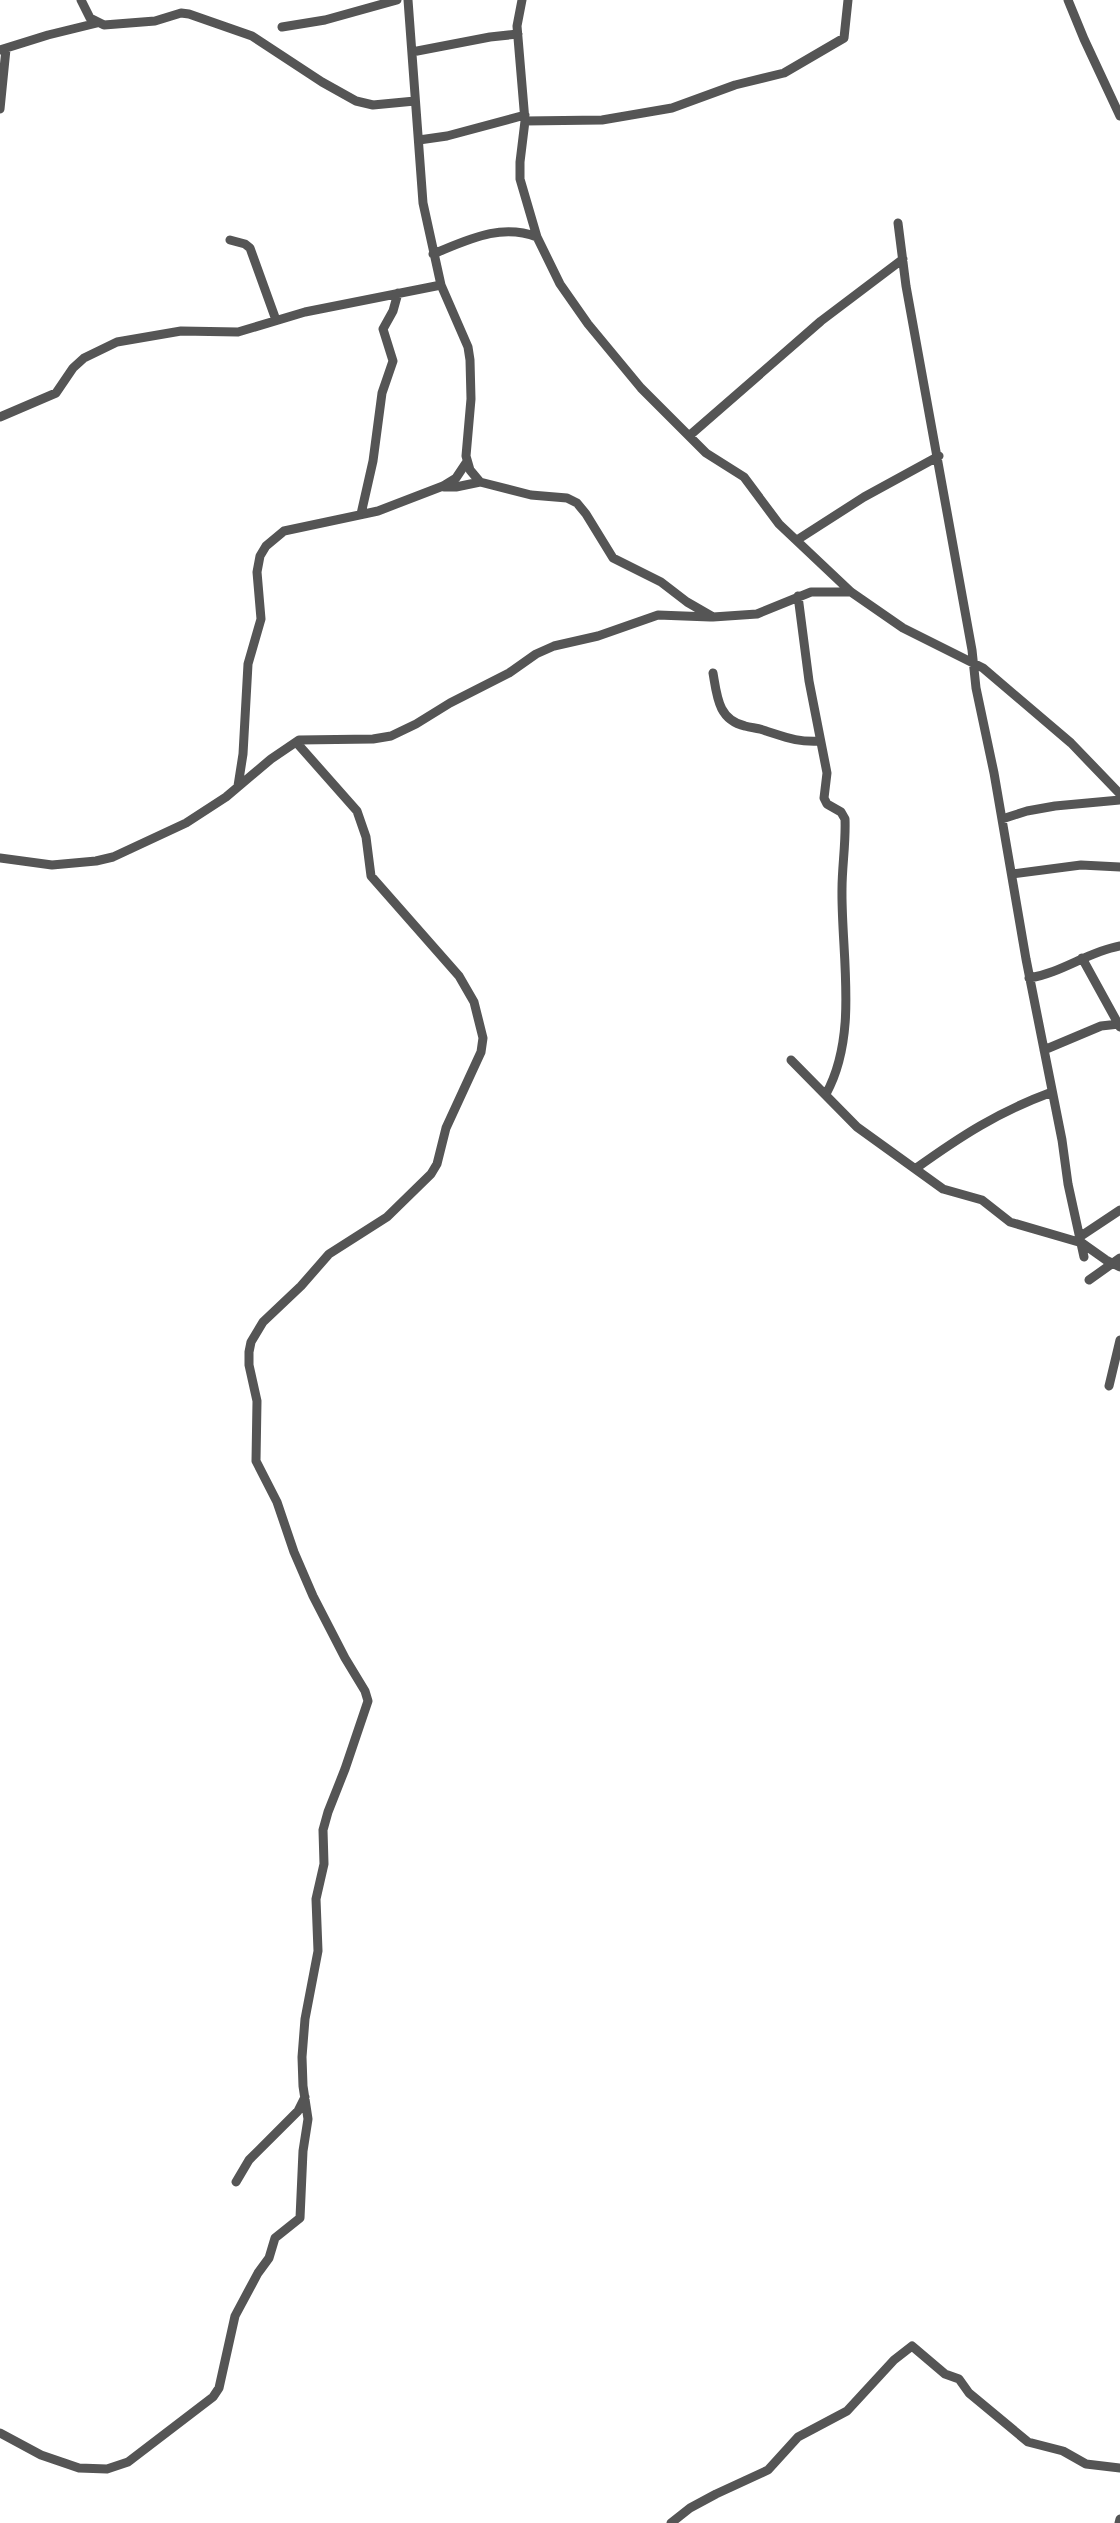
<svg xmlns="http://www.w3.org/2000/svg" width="1120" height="2523" font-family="Overpass,sans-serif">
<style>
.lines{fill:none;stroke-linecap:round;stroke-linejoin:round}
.minor{stroke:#555;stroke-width:9}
</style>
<rect width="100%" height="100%" fill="#fff"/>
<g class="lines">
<!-- minor -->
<path class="minor" d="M81 0 90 18 104 25 155 21 181 13 189 14 252 36 322 82 356 101 373 105 415 101
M408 0 423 203 441 285 468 347 470 360 471 399 466 456 470 470 480 482 531 495 567 498 577 503 586 514 613 558 661 582 687 602 713 617 757 614 811 592H851
M522 0 517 26 525 121 520 162V179L537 237 560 284 588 324 641 388 706 453 744 477 779 524 851 592 903 628 983 668 1071 743 1120 794
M1068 0 1084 39 1120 116
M282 27 325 20 397 0
M0 50 48 35 97 23
M412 52 490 37 518 34
M0 109 6 49
M525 121 602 120 672 108 735 85 784 73 844 38 848 0
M419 140 447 136 525 115
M898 223 906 286 972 650 976 688 994 773 1026 959 1062 1140 1068 1184 1084 1257
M230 240 245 244 250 248 276 320
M433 254C468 240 500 223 537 237
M0 417 56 393 73 368 84 358 117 342 181 331 238 332 305 312 441 285
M689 436 821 321 903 259
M444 487H456L480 482
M361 514 373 461 382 393 393 361 383 329 393 311 398 293
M797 540 864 497 939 456
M798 596 809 681 827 773 824 798 827 804 841 812 845 819C846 843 842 866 842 889 841 955 859 1034 826 1094
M713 673C717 696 718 720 745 726 752 728 759 728 766 731 788 738 797 742 820 741
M238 786 243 754 248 664 261 619 257 572 260 556 266 546 284 531 378 511 443 486 456 478 466 463
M1002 819 1027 811 1055 806 1120 800
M0 858 52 865 96 861 113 857 186 823 226 797 271 759 299 740 373 739 391 736 416 724 450 703 509 673 536 654 554 646 598 636 658 615 710 617
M1012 874 1081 865 1120 867
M1082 958 1120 1027
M1029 978C1062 973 1087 952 1120 946
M1044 1050 1101 1026 1119 1024
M791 1060 857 1127 943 1189 982 1200 1010 1222 1082 1243 1106 1260 1120 1267
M915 1169C961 1136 998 1112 1052 1092
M1081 1236 1120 1210
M1089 1280 1120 1258
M1109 1386 1120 1340
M236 2182 249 2160 298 2111 305 2097
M0 2433 41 2455 79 2468 107 2469 128 2462 213 2397 219 2388 235 2316 258 2273 269 2258 275 2238 300 2218 303 2151 308 2119 303 2086 302 2057 305 2019 318 1951 316 1899 324 1864 323 1830 328 1812 345 1769 368 1701 365 1691 345 1658 313 1596 294 1552 277 1502 256 1461 257 1401 249 1365V1352L251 1342 263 1322 301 1286 329 1254 387 1217 431 1174 437 1164 446 1128 481 1052 483 1038 474 1002 459 976 371 876 366 837 357 811 296 742
M671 2523 690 2508 716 2494 768 2470 798 2437 847 2411 894 2360 912 2346 945 2374 959 2379 969 2393 1028 2442 1063 2451 1086 2464 1120 2468
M1119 2523 1120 2519"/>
</g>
</svg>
